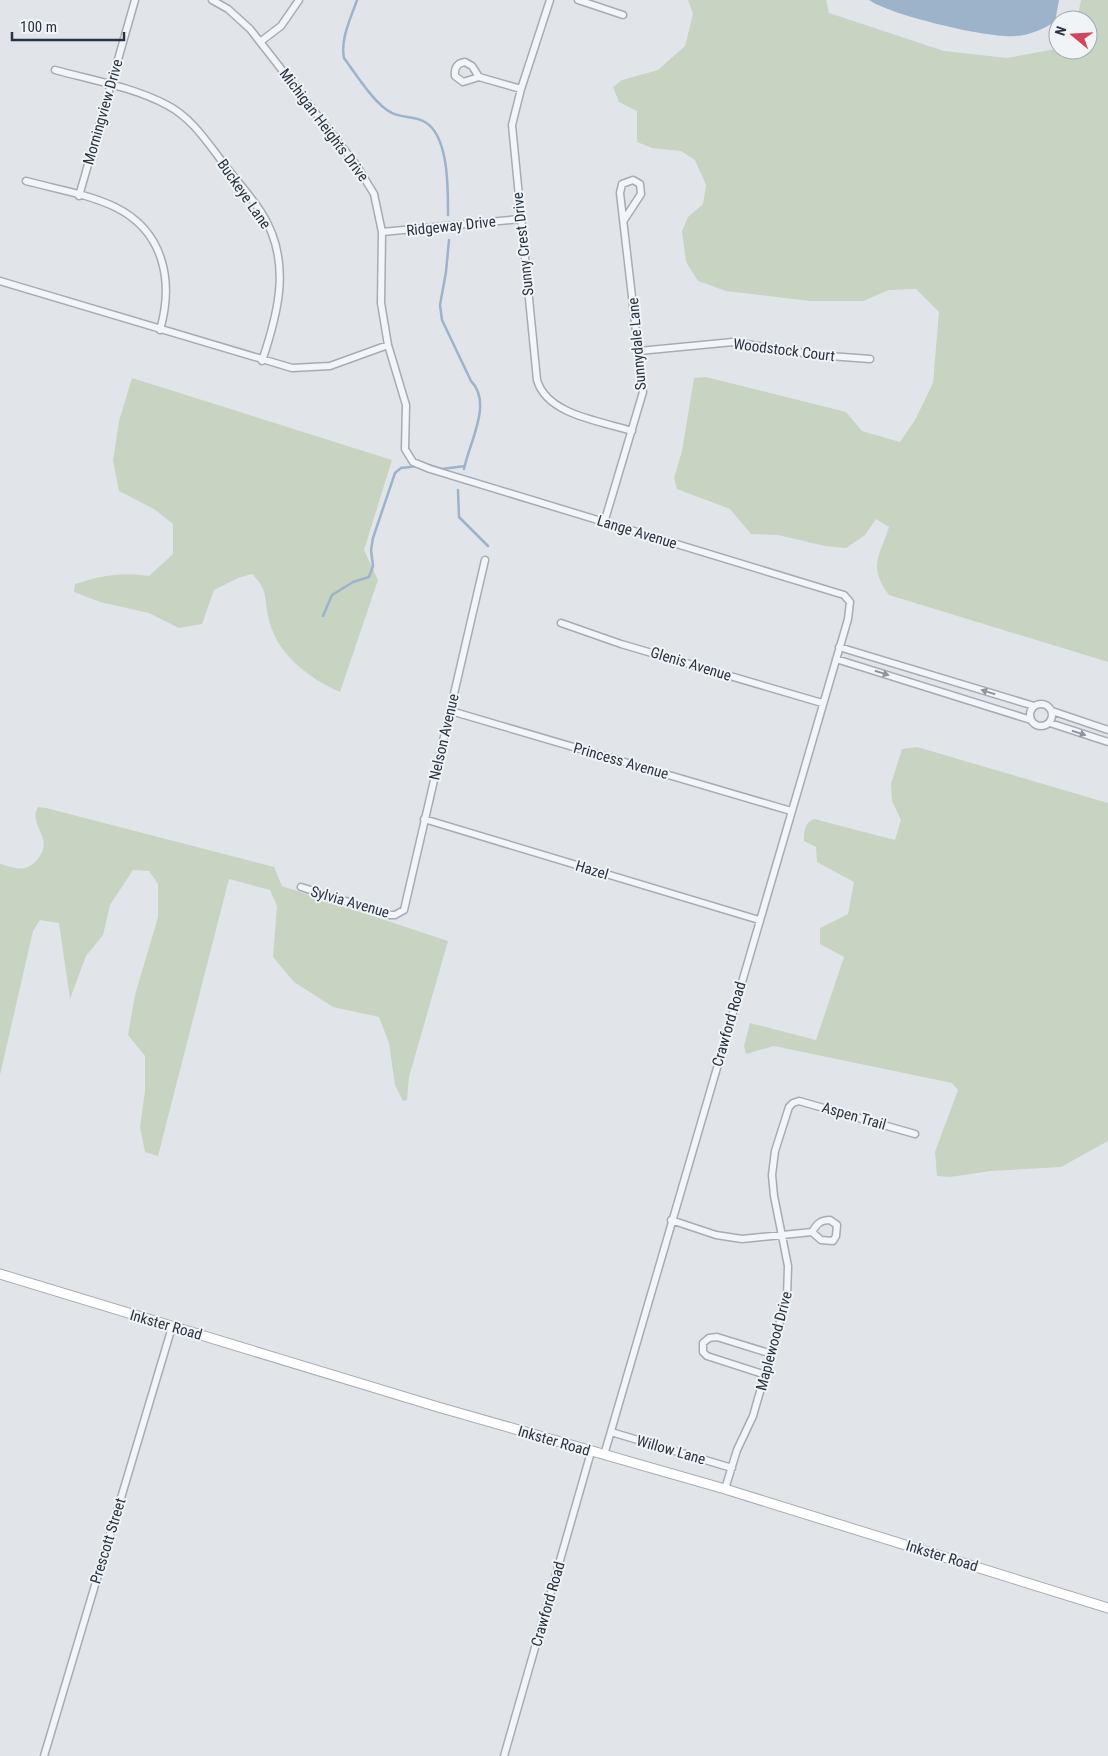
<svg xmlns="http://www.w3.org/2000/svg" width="1108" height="1756" font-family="'Roboto Condensed',sans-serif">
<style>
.green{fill:#c7d4c2}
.water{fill:#9cb3ca}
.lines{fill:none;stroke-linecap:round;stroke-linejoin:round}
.stream{stroke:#9cb3ca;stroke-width:2.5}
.street-casing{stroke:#a6acb4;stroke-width:9}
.secondary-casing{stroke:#a6acb4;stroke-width:11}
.street{stroke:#f4f5f8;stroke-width:6}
.secondary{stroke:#fff;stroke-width:9}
.oneway{fill:#8e949d}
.labels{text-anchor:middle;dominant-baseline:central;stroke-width:4;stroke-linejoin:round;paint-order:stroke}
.street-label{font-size:15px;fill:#293342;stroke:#f1f4f7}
</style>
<rect width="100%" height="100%" fill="#e1e5ea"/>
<!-- green -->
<path class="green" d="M688 0H826L829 13 944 51 1007 58 1055 49 1058 46V50H1088V20H1077L1081 0H1108V662L889 595C868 566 879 558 889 527L876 519 865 535 846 548 825 546 778 535 751 534 730 509 677 489 674 478 682 451 694 378 706 377 846 412 862 431 900 442 915 420 933 383 939 312 916 289 889 290 863 301H810L726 291 698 281 686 262 682 231 688 217 703 204 706 185 695 160 681 151 652 148 637 142V111L619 102 613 87 622 80 658 70 685 46 693 14Z
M132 378 392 460 364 550 378 580 340 692C308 678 275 653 268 616 264 596 268 590 252 574L238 578 214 590 202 624 179 628 149 613 100 602 74 592 75 584C104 575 120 572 149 576L173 554V524L154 509 119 491 113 461 119 421Z
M917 747 1108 803V1141L1061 1167 991 1171 950 1177 937 1176 935 1152 958 1090 952 1083 774 1046 746 1054 744 1046 750 1023 816 1040 844 957 820 944V928L848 914 854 882 817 862 816 847 804 841C804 832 804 823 814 819L895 840 901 820 892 801 891 784 902 749Z
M38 807 46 808 274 867 282 886 448 941 409 1077 407 1100 403 1101 395 1085 389 1043 379 1017 333 1007 294 982 273 957 277 906 270 890 229 879 158 1156 145 1152 140 1127 145 1091V1056L128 1035 135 995 158 917V884L149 871 133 870 110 905 103 935 86 956 70 999 59 923 40 920 33 931 0 1075V864C14 868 25 873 36 861 57 838 27 826 38 807Z"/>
<!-- water -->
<path class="water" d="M869 0H1059L1055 22C1043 29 1030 35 1016 36 990 39 890 15 869 0Z"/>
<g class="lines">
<!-- stream -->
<path class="stream" d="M357 0C351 18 340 39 344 58 356 74 375 105 392 113 402 118 416 116 425 122 449 136 448 189 448 215
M449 240 446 272 440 305 442 320 471 381C493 403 469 443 464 469
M429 465 442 469 465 466
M458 490 459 517 488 546
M323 616 332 595 353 582 369 577 373 566 371 550 373 538 395 473 401 468 418 466"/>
<!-- street casing -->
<g class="street-casing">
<path id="street" d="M212 0 228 9 250 29 357 166 374 194 382 232 381 303 388 345 406 405 405 449 413 462 430 469 844 595 850 602 848 619 604 1455
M550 0 521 89 512 125 537 380C547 415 601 421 632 431
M578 0 623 15
M260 42 281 26 299 0
M55 70C92 80 133 87 167 105 192 118 207 142 224 164 236 180 250 195 261 212 292 260 279 311 262 361
M479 77 463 82 455 76C454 68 457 63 465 62L472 66 479 77 521 89
M26 181C55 189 88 194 115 207 164 231 174 281 160 330
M79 196 135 0
M382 232 520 219
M0 281 292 368 330 366 388 345
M639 351 733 342 816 355 870 359
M604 523 643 392 620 193 622 184 633 180 640 184 641 194 624 220
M561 623 621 644 822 703
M839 647 1034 706
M836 659 1031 720
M1030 715a11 11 0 1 1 22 0a11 11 0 1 1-22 0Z
M451 711 791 811
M1052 711 1108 730
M1050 723 1108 742
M424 819 759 920
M301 887 390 915H395L404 910 485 560
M671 1220 716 1235 742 1239 812 1232C817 1224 820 1220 830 1220L837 1225 836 1236 833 1241 821 1240 812 1232
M766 1375 707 1356 703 1352V1343L709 1338 717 1337 772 1354
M611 1432 732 1468
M725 1489 737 1450 753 1416 787 1297 788 1266 774 1196 772 1175 775 1151 789 1107 793 1103 799 1101 915 1134
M44 1756 172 1327
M504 1756 591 1452"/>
</g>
<!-- secondary casing -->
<g class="secondary-casing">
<path id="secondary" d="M0 1274 438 1407 725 1489 1108 1608"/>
</g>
<!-- street -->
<use href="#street" class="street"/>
<!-- secondary -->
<use href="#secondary" class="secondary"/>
</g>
<!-- one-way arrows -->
<defs><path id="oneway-solid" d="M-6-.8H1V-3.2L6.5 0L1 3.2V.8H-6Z" transform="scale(1.25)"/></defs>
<g class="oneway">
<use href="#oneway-solid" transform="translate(882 673) rotate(17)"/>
<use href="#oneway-solid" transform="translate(988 692) rotate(-163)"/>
<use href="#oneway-solid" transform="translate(1079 733) rotate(18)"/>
</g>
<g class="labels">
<!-- street labels -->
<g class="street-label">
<text transform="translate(103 112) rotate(-74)">Morningview Drive</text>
<text transform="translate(324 125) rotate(53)">Michigan Heights Drive</text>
<text transform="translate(244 194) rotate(55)">Buckeye Lane</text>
<text transform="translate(451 226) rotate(-6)">Ridgeway Drive</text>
<text transform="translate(523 244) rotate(-96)">Sunny Crest Drive</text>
<text transform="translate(637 344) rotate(-95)">Sunnydale Lane</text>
<text transform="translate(784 350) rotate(7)">Woodstock Court</text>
<text transform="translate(637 532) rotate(17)">Lange Avenue</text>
<text transform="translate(691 664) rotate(17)">Glenis Avenue</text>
<text transform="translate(444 737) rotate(-77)">Nelson Avenue</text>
<text transform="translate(621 761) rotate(16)">Princess Avenue</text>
<text transform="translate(592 870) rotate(17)">Hazel</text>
<text transform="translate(350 902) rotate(16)">Sylvia Avenue</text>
<text transform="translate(729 1024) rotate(-74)">Crawford Road</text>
<text transform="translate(854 1116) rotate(16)">Aspen Trail</text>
<text transform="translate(166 1325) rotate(16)">Inkster Road</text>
<text transform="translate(774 1341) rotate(-75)">Maplewood Drive</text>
<text transform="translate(554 1441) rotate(16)">Inkster Road</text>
<text transform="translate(671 1450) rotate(16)">Willow Lane</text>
<text transform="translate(108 1541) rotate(-73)">Prescott Street</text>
<text transform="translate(942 1556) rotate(17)">Inkster Road</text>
<text transform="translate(548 1604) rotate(-74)">Crawford Road</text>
</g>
</g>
<!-- north arrow -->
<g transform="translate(1073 35) rotate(288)"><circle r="24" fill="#f1f4f7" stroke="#a1a7af"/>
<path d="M0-4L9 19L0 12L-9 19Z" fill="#cf465d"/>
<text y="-8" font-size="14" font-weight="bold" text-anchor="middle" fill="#293342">N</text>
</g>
<!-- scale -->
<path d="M12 32v8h112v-8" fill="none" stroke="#293342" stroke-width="2.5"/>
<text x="20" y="32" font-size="15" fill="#293342" stroke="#f1f4f7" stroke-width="4" paint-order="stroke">100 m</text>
</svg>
